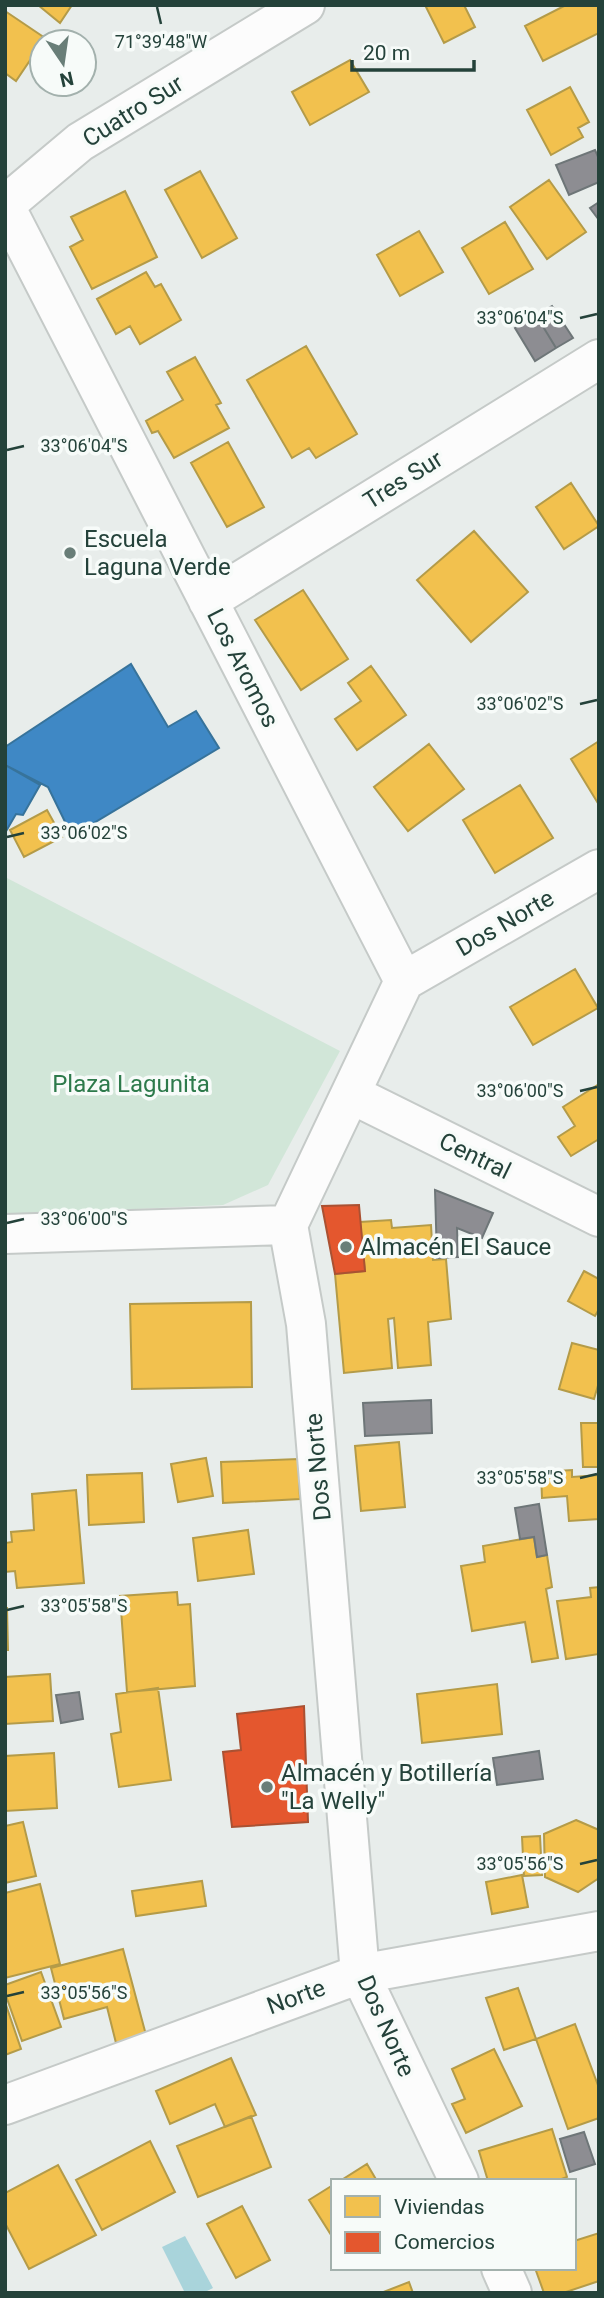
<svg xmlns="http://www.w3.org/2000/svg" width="604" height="2298" font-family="Roboto,sans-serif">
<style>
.green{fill:#d1e6d8}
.water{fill:#a9d4db}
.homes{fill:#f2c14e;stroke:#b49b48;stroke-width:2}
.shops{fill:#e4572e;stroke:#aa5132;stroke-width:2}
.schools{fill:#3f88c5;stroke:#37739b;stroke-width:2}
.industry{fill:#8d8d92;stroke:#6e7678;stroke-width:2}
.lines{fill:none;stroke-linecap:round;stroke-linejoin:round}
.minor-casing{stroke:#c5cac8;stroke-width:42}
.minor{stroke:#fcfcfc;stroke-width:38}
.ticks{fill:none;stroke:#24423a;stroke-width:2.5}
.poi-dot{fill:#697e78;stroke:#f7fbf9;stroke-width:2.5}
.labels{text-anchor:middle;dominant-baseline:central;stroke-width:7;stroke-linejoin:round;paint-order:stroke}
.street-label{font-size:24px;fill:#24423a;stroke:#f7fbf9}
.poi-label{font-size:24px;fill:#24423a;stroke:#f7fbf9;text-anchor:start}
.park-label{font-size:24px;fill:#2d7a4b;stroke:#f7fbf9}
.ticks-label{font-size:18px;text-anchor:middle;fill:#24423a;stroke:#f7fbf9;stroke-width:7;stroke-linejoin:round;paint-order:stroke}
</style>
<rect width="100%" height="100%" fill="#e8edeb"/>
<!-- green -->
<path class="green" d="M5 877 340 1051 268 1185 223 1205 5 1215Z"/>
<!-- water -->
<path class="water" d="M185 2236 213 2288 203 2293H185L162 2247Z"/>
<!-- homes -->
<path class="homes" d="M38 5H72L60 23Z
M425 5H464L475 27 444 43Z
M566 5H599V33L543 61 525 26Z
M5 11 45 38 16 81 5 73Z
M350 60 369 92 310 125 292 92Z
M570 87 589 122 578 128 583 137 551 155 527 110Z
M200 171 237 238 202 258 165 190Z
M549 180 586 232 547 259 510 207Z
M125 191 157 257 92 289 70 247 83 240 71 217Z
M505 222 533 269 489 294 462 248Z
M419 231 443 272 400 296 377 255Z
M146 272 155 287 161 284 181 320 140 344 130 326 116 334 97 299Z
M306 346 357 434 316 458 309 448 292 458 247 380Z
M195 357 221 403 216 405 229 428 174 458 158 431 152 433 146 421 183 400 167 372Z
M228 442 264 507 227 527 191 463Z
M571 483 599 526 564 549 536 507Z
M474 531 528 592 471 642 417 580Z
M303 590 348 659 301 690 255 620Z
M371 666 406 715 357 750 335 719 361 701 348 683Z
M599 741V805L571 759Z
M429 744 464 789 408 831 374 787Z
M520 785 553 838 495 873 463 820Z
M47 810 62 837 24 857 10 830Z
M575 969 598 1008 533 1045 510 1007Z
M599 1084V1139L571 1156 558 1137 575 1126 563 1107Z
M391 1220 392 1228 431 1225 433 1260 446 1259 451 1319 428 1322 431 1365 398 1368 394 1318 388 1319 392 1368 344 1373 335 1274 365 1271 360 1222Z
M584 1271 599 1279V1309L595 1316 568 1301Z
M251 1302 252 1387 132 1389 130 1304Z
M572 1343 599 1350V1382L594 1399 559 1389Z
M581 1423H599V1467H583Z
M399 1442 405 1507 361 1511 355 1446Z
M206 1458 213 1496 178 1502 171 1464Z
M298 1459 300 1499 223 1503 221 1462Z
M572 1470V1477L599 1475V1519L569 1521 567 1496 542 1498 541 1472Z
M142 1473 144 1522 89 1525 87 1475Z
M76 1490 84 1583 17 1588 15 1571 5 1572V1543L12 1542 11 1532 34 1530 32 1494Z
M248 1530 254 1574 198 1581 193 1538Z
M534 1537 537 1557 547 1555 552 1587 546 1589 558 1658 532 1662 525 1622 472 1631 461 1566 485 1562 483 1546Z
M599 1587V1654L566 1659 557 1601 591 1597 590 1588Z
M177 1592 178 1605 190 1604 195 1686 127 1692 120 1596Z
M5 1608H7L8 1650H5Z
M50 1674 53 1721 5 1724V1677Z
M497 1684 502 1734 422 1743 417 1694Z
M158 1688 171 1780 119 1787 111 1734 121 1732 116 1694Z
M54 1753 57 1808 5 1811V1756Z
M576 1820 599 1830V1878L578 1892 545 1877 544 1834Z
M23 1822 36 1876 5 1883V1826Z
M540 1836 542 1875 524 1876 522 1837Z
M522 1875 528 1907 492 1914 486 1882Z
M202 1881 206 1906 136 1916 132 1891Z
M40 1884 60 1964 5 1978V1893Z
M123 1949 146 2035 116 2043 107 2007 64 2019 51 1968Z
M41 1972 61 2027 22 2041 5 1993V1985Z
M518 1988 536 2039 504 2050 486 1998Z
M5 2002 21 2049 5 2055Z
M575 2024 599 2088V2118L568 2129 536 2039Z
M494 2049 522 2106 466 2133 452 2104 465 2099 452 2069Z
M231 2058 256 2115 225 2127 215 2104 170 2124 156 2091Z
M251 2116 271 2167 198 2197 177 2146Z
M552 2129 567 2177 556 2181H488L479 2151Z
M150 2141 175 2192 102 2230 76 2180Z
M367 2164 377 2181H340Z
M58 2165 96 2235 29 2269 5 2223V2193Z
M333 2185V2238L309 2200Z
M242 2206 270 2260 236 2278 207 2224Z
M599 2233V2281L563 2293H544L535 2268H574V2241Z
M409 2282 413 2293H381Z"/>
<!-- shops -->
<path class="shops" d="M359 1205 365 1271 335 1274 322 1206Z
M304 1706 308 1822 232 1827 223 1752 241 1750 237 1714Z"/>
<!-- schools -->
<path class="schools" d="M131 664 168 727 196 711 219 748 72 836 48 787 5 765V747Z
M5 765 40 785 23 815 16 814 5 833Z"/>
<!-- industry -->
<path class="industry" d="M595 150 599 159V182L569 195 556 165Z
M599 202V220L590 208Z
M552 306 573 338 556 348 536 315Z
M536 315 556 348 535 361 515 328Z
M435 1190 493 1213 482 1238 457 1228 458 1257 437 1258Z
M431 1400 432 1433 365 1436 363 1403Z
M539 1504 547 1555 537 1557 534 1537 520 1539 515 1508Z
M79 1692 83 1719 61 1723 56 1695Z
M539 1751 543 1779 497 1785 493 1758Z
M584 2132 595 2164 570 2172 560 2139Z"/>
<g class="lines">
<!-- minor casing -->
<g class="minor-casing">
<path id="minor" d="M5 205 80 142 305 5
M5 206 404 981
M208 601 599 359
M351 1094 599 1217
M5 1234 288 1225
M5 2105 360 1974 599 1931
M459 2181 360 1974 306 1324 288 1225 404 981 599 869
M501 2268 512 2293"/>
</g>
<!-- minor -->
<use href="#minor" class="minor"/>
</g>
<!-- ticks -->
<path class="ticks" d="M157 7 161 24M580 318 597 314M7 450 24 446M580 704 597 700M7 837 24 833M580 1091 597 1087M7 1223 24 1219M580 1478 597 1474M7 1610 24 1606M580 1864 597 1860M7 1996 24 1992"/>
<!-- markers -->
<g class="poi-dot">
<circle cx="70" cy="553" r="7"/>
<circle cx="346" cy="1247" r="7"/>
<circle cx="267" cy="1787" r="7"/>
</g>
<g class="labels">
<!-- street labels -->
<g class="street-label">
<text transform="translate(133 111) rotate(-32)">Cuatro Sur</text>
<text transform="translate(403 480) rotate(-32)">Tres Sur</text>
<text transform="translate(243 668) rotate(63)">Los Aromos</text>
<text transform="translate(505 923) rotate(-30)">Dos Norte</text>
<text transform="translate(475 1156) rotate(26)">Central</text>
<text transform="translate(318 1467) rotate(-95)">Dos Norte</text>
<text transform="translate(296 1997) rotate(-20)">Norte</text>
<text transform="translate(386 2026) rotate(66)">Dos Norte</text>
</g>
<!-- poi labels -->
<g class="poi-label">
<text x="84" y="539">Escuela<tspan x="84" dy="28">Laguna Verde</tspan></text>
<text x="360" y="1247">Almacén El Sauce</text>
<text x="281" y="1773">Almacén y Botillería<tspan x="281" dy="28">"La Welly"</tspan></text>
</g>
<!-- park labels -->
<g class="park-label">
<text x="131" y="1084">Plaza Lagunita</text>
</g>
</g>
<g class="ticks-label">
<text x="161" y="48">71°39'48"W</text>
<text x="520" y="324">33°06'04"S</text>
<text x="84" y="452">33°06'04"S</text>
<text x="520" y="710">33°06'02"S</text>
<text x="84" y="839">33°06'02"S</text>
<text x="520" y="1097">33°06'00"S</text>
<text x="84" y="1225">33°06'00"S</text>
<text x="520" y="1484">33°05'58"S</text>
<text x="84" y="1612">33°05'58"S</text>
<text x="520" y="1870">33°05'56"S</text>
<text x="84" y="1999">33°05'56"S</text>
</g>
<!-- border -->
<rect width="604" height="2298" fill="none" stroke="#24423a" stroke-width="14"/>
<!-- legend -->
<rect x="331" y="2179" width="245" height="91" fill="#f7fbf9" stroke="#a3b1ad" stroke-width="2"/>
<rect x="345" y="2196" width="35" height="21" fill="#f2c14e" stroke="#a3b1ad" stroke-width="2"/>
<text x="394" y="2214" font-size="21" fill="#24423a">Viviendas</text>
<rect x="345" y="2232" width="35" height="21" fill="#e4572e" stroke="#a3b1ad" stroke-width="2"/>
<text x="394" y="2249" font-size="21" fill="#24423a">Comercios</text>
<!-- north arrow -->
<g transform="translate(63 63) rotate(167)"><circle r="33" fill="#f7fbf9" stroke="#a3b1ad" stroke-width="2"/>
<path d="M0-5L12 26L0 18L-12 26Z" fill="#697e78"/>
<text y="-10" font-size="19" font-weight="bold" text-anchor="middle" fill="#24423a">N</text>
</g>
<!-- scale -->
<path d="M352 60v10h122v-10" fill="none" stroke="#24423a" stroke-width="3.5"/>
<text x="363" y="60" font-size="21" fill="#24423a" stroke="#f7fbf9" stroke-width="5" paint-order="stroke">20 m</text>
</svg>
